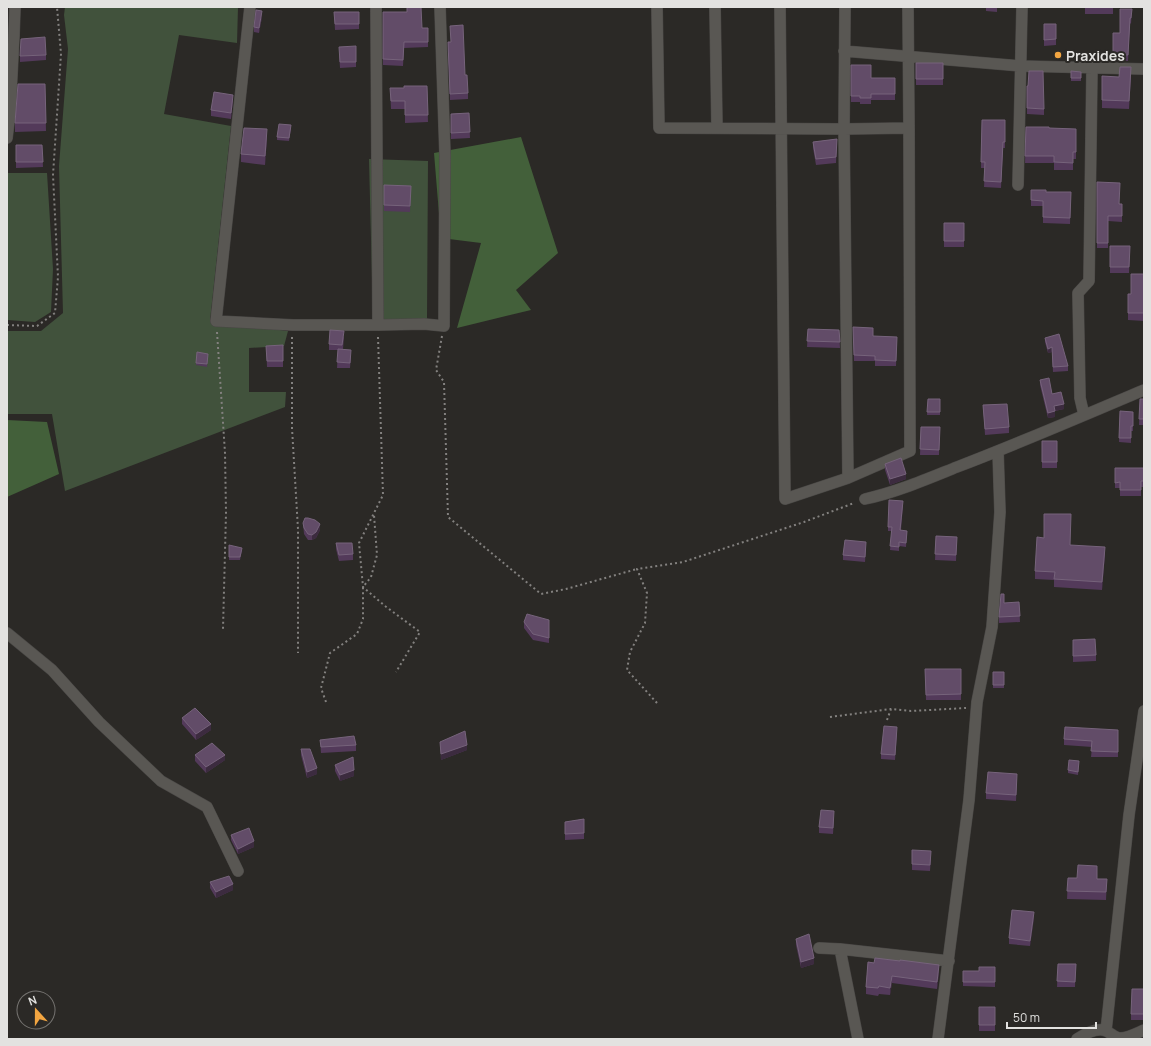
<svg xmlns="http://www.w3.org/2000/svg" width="1151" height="1046" font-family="Manrope,sans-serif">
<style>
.green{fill:#41523c}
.forest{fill:#43603a}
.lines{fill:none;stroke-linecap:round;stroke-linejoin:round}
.street-casing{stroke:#494745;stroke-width:12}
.path{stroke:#83817f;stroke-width:2;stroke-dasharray:2 3;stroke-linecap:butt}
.street{stroke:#595753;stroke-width:11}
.wall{fill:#533a5a}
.shaded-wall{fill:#3c2b3f}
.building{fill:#624c68;stroke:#76637b}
.poi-dot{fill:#f2a541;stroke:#2b2926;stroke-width:1.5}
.labels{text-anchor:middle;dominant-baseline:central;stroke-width:4;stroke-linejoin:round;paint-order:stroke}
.poi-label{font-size:14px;font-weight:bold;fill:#e3e2e0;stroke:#2b2926;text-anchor:start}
</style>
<rect width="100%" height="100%" fill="#2b2926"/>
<!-- green -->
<path class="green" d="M65 7H238L237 43 179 35 164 114 231 126 210 321 288 331 284 346 249 348V392H286L285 407 65 491 52 414H7V331H41L63 313 59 166 68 49 64 15Z
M369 159 428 161 427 319H373Z
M8 173H47L53 269 51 312 35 322 7 320V220Z"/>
<!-- forest -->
<path class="forest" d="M521 137 558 253 516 290 531 310 457 328 481 243 441 238 434 153Z
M7 420 47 422 59 474 7 497Z"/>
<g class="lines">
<!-- street casing -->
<g class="street-casing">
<path id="street" d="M250 7 216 321 293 325H378L424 324 444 326 445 155 440 7
M376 7 378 325
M657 7 659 128 844 129 909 128
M715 7 717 128
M780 7 785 499 848 478 910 451 909 128 908 7
M845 7 844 129 848 478
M844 51 1020 66 1144 69
M7 112 10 113 14 35 15 7
M7 138 10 113
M1018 185 1022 7
M1084 415 1080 398 1078 293 1089 281 1092 68
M865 499C897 492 927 479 957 467 1020 443 1082 416 1144 390
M7 633 52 670 99 722 161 781 207 807 238 871
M819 948 840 949
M1106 1031 1129 815 1144 711
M858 1039 840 949 949 961
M938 1039 969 800 977 702 992 627 1000 512 998 451
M1077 1039C1085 1034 1097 1027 1106 1031 1111 1033 1115 1038 1120 1038 1128 1038 1137 1033 1144 1030"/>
</g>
<!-- path -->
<path class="path" d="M7 325 37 326 55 313 58 277 53 175 61 54 57 7
M217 332 225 453 226 513 223 629
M442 336 436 370 444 382 448 517 541 594 566 589 637 569
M292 337V428L298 529V653
M378 337 383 495 359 543 363 587 385 606 420 632 396 672
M326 702 321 688 330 653 357 634 363 619V587L371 577 377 555 374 515
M657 703 627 670 630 652 645 623 647 593 637 569 683 562 804 522 854 503
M830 717 891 709
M887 720 891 709 911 711 966 708"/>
<!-- street -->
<use href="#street" class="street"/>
</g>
<!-- wall -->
<path class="wall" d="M986 7H997V12L986 11Z
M1085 7H1113V14H1085Z
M1132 9 1131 24 1130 23 1128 61 1113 60V33H1120Z
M334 12H359V29L335 30Z
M383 12 422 28H428V47L404 48 403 66 383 65Z
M262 17 259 33 254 32V27Z
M1044 24H1056V45L1044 46Z
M448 42 465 75 468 93V99L450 100Z
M339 53 356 62V67L340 68Z
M46 55V60L20 62V56Z
M916 63H943V85H916Z
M851 65 871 78H895V100H871V104H860V102H851Z
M1071 71 1081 72V81H1071Z
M1131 76 1129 109 1102 108V100L1119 77Z
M45 84 46 131 15 132V123Z
M427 86 428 122 405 123V109H391L390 88H404Z
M233 100 231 119 211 116V110Z
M1027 108 1044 109V115L1027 114Z
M469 113 470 138 451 139V114Z
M982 120H1005V148H1003L1001 188 984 187 985 168H981Z
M1026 127 1049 128 1076 129V159H1073V170H1054V163H1025Z
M291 128 289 141 277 140V137Z
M267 138 265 165 241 162V154Z
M837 139 836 163 816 165 813 148V142Z
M16 145H42L43 167 16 168Z
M1097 182 1120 204H1122V222L1108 221V248H1097Z
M384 185 411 186 410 212 384 211Z
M1071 192 1070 224 1043 223V206H1031V200Z
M944 223H964V247H944Z
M1110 246H1130L1129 273H1110Z
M1144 274V321L1128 320V294H1131Z
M853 327 873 336 897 337 896 366H875V361H854Z
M808 329 839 330 840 348 807 347Z
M344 337 343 349 351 356 350 368H337L338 350H329V344Z
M1045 338 1068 366V371L1053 372 1052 352 1048 353 1045 342Z
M283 345V367H267L266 346Z
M208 357 207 367 196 365V363Z
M1040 380 1064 409 1055 411V417L1048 418 1040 385Z
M928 399H940V415H927Z
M1140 399H1144V425H1139Z
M983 405 1009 427V433L985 435Z
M1120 411 1133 412V431H1131V443L1119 442Z
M921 427H940L939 455H920Z
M1042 441H1057V468H1042Z
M885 464 906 479 890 485 885 470Z
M1115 468H1144V487H1141V496H1120V488H1115Z
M903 505 901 530 907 531 906 547 899 546V551L890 550 892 531H888V527Z
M303 523 320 530 316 538 312 540H308L304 534Z
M936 536 957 537 956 561 935 560Z
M336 543 353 554V560L339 561 336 549Z
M229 545 242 550 240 560H229Z
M1070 545 1105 554 1102 590 1054 587V580L1035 579V571Z
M866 548 865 562 843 560V555Z
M1019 602 1020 622 999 623V617Z
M549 620V643L533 640 524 628V622Z
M1073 640 1096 655V661L1073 662Z
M925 669H961V700H926Z
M993 672H1004V688H993Z
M182 718 211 730 196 740 182 724Z
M1118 730V757H1091L1092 747 1064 745V739Z
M897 733 895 760 881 759V754Z
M320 740 356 745V751L321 753Z
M440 742 467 750 441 760Z
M301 749 317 774 307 778 301 755Z
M195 755 225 760 206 773 195 761Z
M1079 764 1078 775 1068 773V770Z
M335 765 354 776 340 781 335 771Z
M1017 779 1016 801 986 799V793Z
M834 817 833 834 819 833V827Z
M584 819V839L565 840V822Z
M231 835 254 847 238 854 231 840Z
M931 857 930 871 912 870V864Z
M1068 878 1107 879 1106 900 1067 899Z
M210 882 233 890 216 898 210 888Z
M1034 918 1030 946 1009 944V938Z
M796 939 814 964 801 968 796 945Z
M868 962 939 972 937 989 892 983 890 995 879 994 878 996 866 994V987Z
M1058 964H1076L1075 987H1057Z
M995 967V987L963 986V971H979Z
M1144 989V1020H1131V1014Z
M979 1007H995V1031H979Z"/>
<!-- shaded-wall -->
<path class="shaded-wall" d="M262 11V17L259 33V28Z
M233 95V100L231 119V113Z
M267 129V138L265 165V156Z
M1052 347V352L1048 353V349Z
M1064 404V409L1054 411V406Z
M1055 411V417L1048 418V413Z
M906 474V479L890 485V479Z
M320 524V530L316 538 312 540V535Z
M1105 547V554L1102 590V582Z
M211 724V730L196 740V734Z
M467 745V750L441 760V754Z
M225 755V760L206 773V767Z
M317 768V774L307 778V772Z
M354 770V776L340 781V775Z
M254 841V847L238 854V849Z
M233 884V890L216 898V892Z
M1034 912V918L1030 946V941Z
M814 958V964L801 968V962Z
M939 965V972L937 989V982Z
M892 976V983L890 995V988Z"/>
<!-- building -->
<path class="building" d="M407 7H421L422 28H428V42H404L403 60 383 59V12H407Z
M1120 9H1132L1131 18H1130L1128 55H1113V33H1120Z
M256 10 262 11 259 28 254 27Z
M334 12H359V24H335Z
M1044 24H1056V39L1044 40Z
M463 25 465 75H467L468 93 450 94 448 42H451L450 26Z
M45 37 46 55 20 56 21 39Z
M356 46V62H340L339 47Z
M916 63H943V79H916Z
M851 65H871V78H895V94H871V98H860V96H851Z
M1120 67H1131L1129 101 1102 100V76L1119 77Z
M1029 71H1043L1044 109 1027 108V86H1028Z
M1071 71 1081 72V78H1071Z
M18 84H45L46 123H15Z
M404 86H427L428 115H405V101H391L390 88H404Z
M214 92 233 95 231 113 211 110Z
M469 113 470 132 451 133V114Z
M982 120H1005V142H1003L1001 182 984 181 985 162H981Z
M279 124 291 125 289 138 277 137Z
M1026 127H1049V128L1076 129V152H1073V163L1054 162V156H1025Z
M244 128 267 129 265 156 241 154Z
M837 139 836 157 816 159 813 142Z
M16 145H42L43 162H16Z
M1097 182 1120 183 1119 204H1122V216H1108V243H1097Z
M384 185 411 186 410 206 384 205Z
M1031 190H1046V192H1071L1070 218 1043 217V201L1031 200Z
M944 223H964V241H944Z
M1110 246H1130L1129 267H1110Z
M1131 274H1144V313H1128V294H1131Z
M853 327 873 328V336L897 337 896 361 875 360V356L854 355Z
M808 329 839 330 840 342 807 341Z
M330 330 344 331 342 345 329 344Z
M1059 334 1068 366 1053 367 1052 347 1048 349 1045 338Z
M283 345V361H267L266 346Z
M338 349 351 350 350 363 337 362Z
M197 352 208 354 207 364 196 363Z
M1049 378 1052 394 1061 392 1064 404 1054 406 1055 411 1048 413 1040 380Z
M928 399H940V412H927Z
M1140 399H1144V419H1139Z
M1007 404 1009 427 985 429 983 405Z
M1120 411 1133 412V426H1131V438H1119Z
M921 427H940L939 450 920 449Z
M1042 441H1057V462H1042Z
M901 458 906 474 890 479 885 464Z
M1115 468H1144V481H1141V490H1120V482L1115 483Z
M889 500 903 501 900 530 907 531 906 543 899 542V547L890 546 892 527H888Z
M1044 514H1071L1070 545 1105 547 1102 582 1054 579 1055 572 1035 571 1037 537 1044 538Z
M305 518H308L315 520 320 524 316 532 312 535 308 534 304 528 303 523Z
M936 536 957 537 956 555 935 554Z
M845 540 866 542 865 557 843 555Z
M336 543H352L353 554 339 555Z
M229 545 242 548 240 557H229Z
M1001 594H1004V603L1019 602 1020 616 999 617Z
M527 614 549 620V638L533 634 524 622Z
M1095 639 1096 655 1073 656V640Z
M925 669H961V694L926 695Z
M993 672H1004V685H993Z
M195 708 211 724 196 734 182 718Z
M884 726 897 727 895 755 881 754Z
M1065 727 1118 730V752L1091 751 1092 741 1064 739Z
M465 731 467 745 441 754 440 742Z
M354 736 356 745 321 747 320 740Z
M212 743 225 755 206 767 195 755Z
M301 749H310L317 768 307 772Z
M353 757 354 770 340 775 335 765Z
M1069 760 1079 761 1078 772 1068 770Z
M988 772 1017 774 1016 795 986 793Z
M821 810 834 811 833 828 819 827Z
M584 819V833L565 834V822Z
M249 828 254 841 238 849 231 835Z
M912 850 931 851 930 865 912 864Z
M1078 865 1097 866V879H1107L1106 892 1067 891 1068 878H1077Z
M229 876 233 884 216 892 210 882Z
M1012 910 1034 912 1030 941 1009 938Z
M809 934 814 958 801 962 796 939Z
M875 958 900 961V960L939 965 937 982 892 976 890 988 879 986 878 988 866 987 868 962 874 963Z
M1058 964H1076L1075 982 1057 981Z
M979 967H995V982H963V971H979Z
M1132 989H1144V1014H1131Z
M979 1007H995V1025H979Z"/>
<!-- markers -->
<circle class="poi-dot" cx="1058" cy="55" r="4"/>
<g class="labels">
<!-- poi labels -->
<g class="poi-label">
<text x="1066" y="55">Praxides</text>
</g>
</g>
<!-- border -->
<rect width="1151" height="1046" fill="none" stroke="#e3e2e0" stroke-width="16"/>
<!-- north arrow -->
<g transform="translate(36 1010) rotate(339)"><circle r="19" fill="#2b2926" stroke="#757370"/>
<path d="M0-3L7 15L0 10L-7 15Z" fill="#f2a541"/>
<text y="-6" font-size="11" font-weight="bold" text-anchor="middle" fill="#e3e2e0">N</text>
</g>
<!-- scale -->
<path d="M1007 1022v6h89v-6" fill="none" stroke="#e3e2e0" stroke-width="2"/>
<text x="1013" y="1022" font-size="12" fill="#e3e2e0" stroke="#2b2926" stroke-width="3" paint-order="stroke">50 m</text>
</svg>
